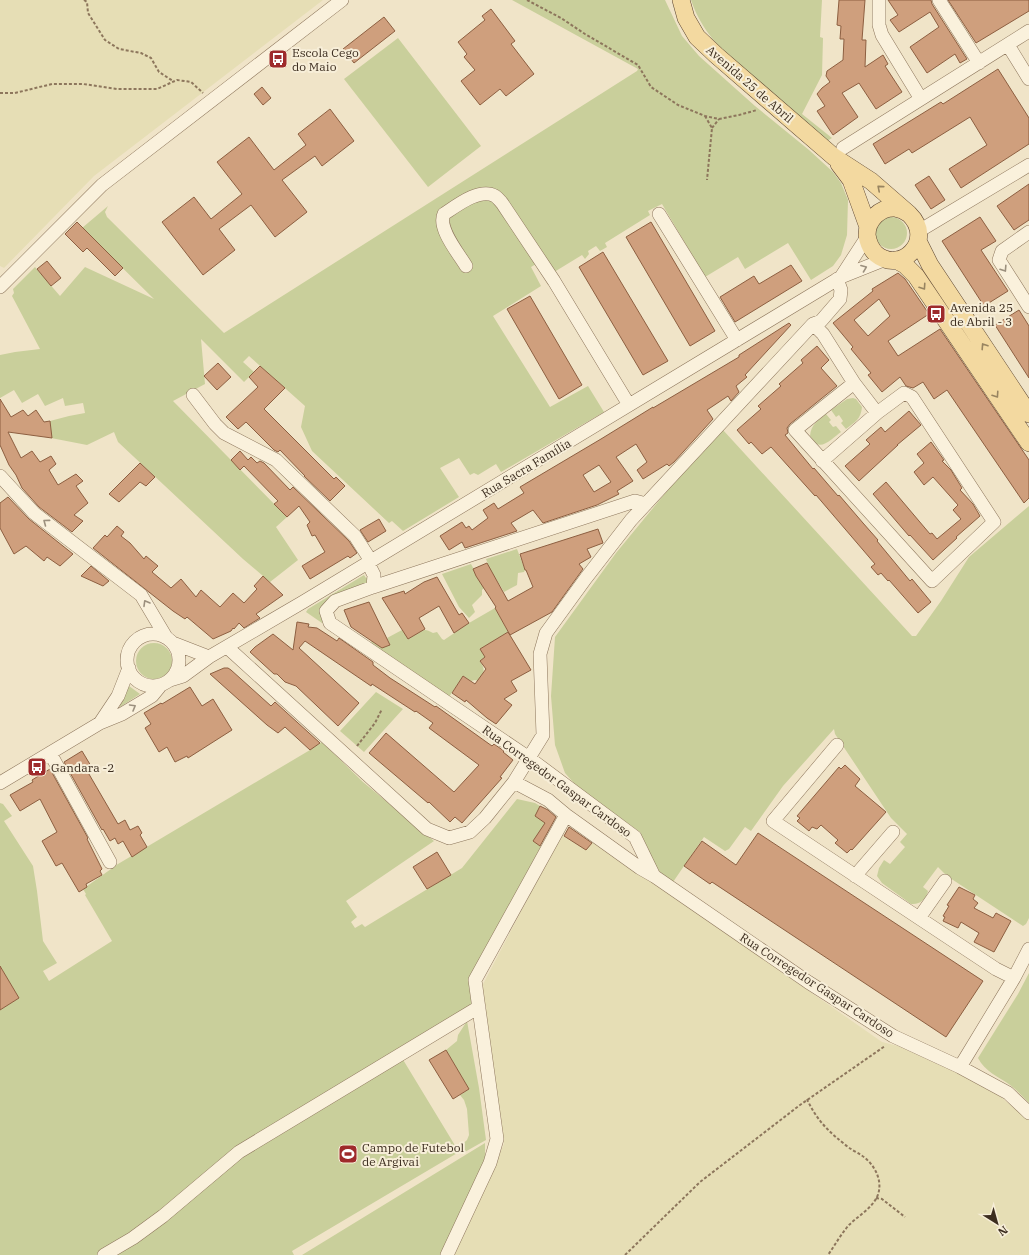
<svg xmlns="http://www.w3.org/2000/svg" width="1029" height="1255" font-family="'IBM Plex Serif',serif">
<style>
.farmland{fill:#e6deb5}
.green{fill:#c9cf9b}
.building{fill:#cf9f7d;stroke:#8d5f41;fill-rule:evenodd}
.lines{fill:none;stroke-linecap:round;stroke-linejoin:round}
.minor-casing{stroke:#8d765c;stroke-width:14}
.major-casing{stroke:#5b4430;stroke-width:18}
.path{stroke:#8d765c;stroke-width:2;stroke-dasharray:3 2;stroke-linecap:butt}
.minor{stroke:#faf1dc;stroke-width:13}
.major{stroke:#f3d9a0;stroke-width:17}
.oneway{stroke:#988460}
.oneway2{stroke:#9c907e}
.labels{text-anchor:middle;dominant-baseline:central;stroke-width:4;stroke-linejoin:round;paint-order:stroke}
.poi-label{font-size:12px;fill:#3d2e20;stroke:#f7eed8;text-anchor:start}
.street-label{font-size:12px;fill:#3d2e20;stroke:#f7eed8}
</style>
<rect width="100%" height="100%" fill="#f0e4c8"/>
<!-- farmland -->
<path class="farmland" d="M0 0H323L94 176 4 268 0 266Z
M561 835 586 850 594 841 882 1042 898 1046 972 1080 997 1094 1029 1120V1255H453L504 1144 481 988Z"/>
<!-- green -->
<path class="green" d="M512 0H665L682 36 699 56 755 106 809 150 833 172 841 183 848 200 847 235 841 255 833 266 811 280 788 243 745 269 738 257 705 277 662 204 648 211 650 215 605 243 607 247 600 251 596 246 588 251 589 254 585 259 582 255 546 277 545 275 543 276 536 264 531 267 541 286 493 316 550 407 588 386 604 412 501 472 496 464 478 475 474 473 470 475 459 458 440 468 459 497 403 531 392 521 389 523 312 451 301 427 305 406 249 356 243 362 254 372 244 382 201 339 205 384 173 401 287 517 276 527 298 560 270 582 243 559 118 442 114 432 87 445 51 438 50 421 69 416 85 413 83 403 65 406 63 398 45 406 38 394 22 403 14 390 0 398V355L15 352 40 349 12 296 14 293 13 289 35 267 60 296 85 267 154 299 82 228 108 206 105 212 107 217 224 333 637 71 638 69Z
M691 0H822L820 37 823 38 822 75 802 114 832 138 827 141C808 125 790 109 771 94 740 68 704 40 691 0Z
M398 38 481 146 428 187 344 79Z
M875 233a16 16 0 1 1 32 0a16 16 0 1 1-32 0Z
M853 398 856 399 862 407C861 419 855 422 846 429L841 423 843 421 839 415 836 417 831 410 847 399Z
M826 414 831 420 829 422 833 427 836 426 841 432C835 436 824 448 817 444 814 442 812 438 810 436 811 424 818 421 826 414Z
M723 430 912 636H916L941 601 969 557 1029 506V918L1026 924 1023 926 947 876 938 867 923 887 928 891C926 899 920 905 911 904L882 883 877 876 879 868 884 860 890 864 905 847 900 842 907 834 891 818 835 734 834 729 783 786 751 831 745 827 729 849 725 851 704 837 673 882 663 876 653 862 640 832 580 790 565 773 555 745 551 696 555 637 616 553 681 474Z
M517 549 525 570 524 572 518 573 517 585 504 592 490 569 486 559Z
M471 564 484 588 482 590V595L472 605 475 612 469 618 459 607 442 574Z
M364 575 366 578 369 576 370 581 355 589 322 623 306 612 308 609Z
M495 608 508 632 480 649 485 657 480 661C486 671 484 672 478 681L475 680 471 681 463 676 449 697 372 646 371 641 377 645 383 644 385 647 390 645 387 638 402 630 413 636C422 631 423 627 433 633L437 632 442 639 444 640 469 623Z
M136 661a18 18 0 1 1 36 0a18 18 0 1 1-36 0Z
M129 686 140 694 120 707V704Z
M376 692 403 709 364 752 340 731Z
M322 742 363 782 434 841 346 901 357 917 351 922 355 928 362 924 365 927 462 868 517 799 535 803 540 806 536 816 545 823 533 841 543 848 474 971 472 1005 402 1058 459 1152 292 1251 294 1255H0V1010L19 998 0 966V803L3 804 12 816 4 821 33 866 37 891 43 941 57 963 43 971 49 981 112 941 85 895 86 894 83 889 118 864 310 750Z
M1029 973V1103C1023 1097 1017 1090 1010 1085 998 1076 985 1072 978 1058L1018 994Z
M467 1021 479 1088 486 1140 463 1153 459 1147 467 1140 469 1135 467 1109 464 1100 460 1095 469 1089 446 1050 457 1041 458 1035Z
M485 1143V1157L482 1168 442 1255H302Z"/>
<!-- building -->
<path class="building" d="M839 0H865L862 40H866L865 67 883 55 888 64 885 66 902 92 876 109 859 83 842 93 858 117 833 135 817 111 825 106 817 94 822 88 830 82 826 76 827 71 843 60 844 39H840L841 26 837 25Z
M888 0H931L932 4 967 59 960 63 955 54 927 73 910 47 939 27 930 12 899 32 890 20 898 15Z
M948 0H1029V11L976 43Z
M491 9 515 41 511 44 534 74 506 96 500 89 480 105 461 81 475 70 464 57 467 54 458 42 485 20 482 16Z
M384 17 395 31 354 63 343 49Z
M998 69 1029 118V144L961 188 949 169 987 145 970 117 912 153 909 149 885 164 873 144 941 102 943 104Z
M262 87 271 98 263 105 254 94Z
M330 109 354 141 322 166 315 156 282 180 307 212 275 237 251 205 219 229 235 250 203 275 162 222 194 197 211 219 242 194 217 162 249 137 274 170 306 145 298 134Z
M929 176 945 200 931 209 915 185Z
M1029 184V220L1014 230 997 206Z
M980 217 996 241 981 250 1008 291 984 306 942 241Z
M77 222 123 268 115 276 87 248 83 252 65 234Z
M651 222 715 331 690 346 626 237Z
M603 252 668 361 643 375 579 267Z
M47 261 61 278 51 286 37 269Z
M791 265 802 281 735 322 720 297 754 276 759 284Z
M898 273 905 279 929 314 888 341 898 356 940 329 1029 460V498L1024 503 947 390 934 399 923 382 913 388 906 386 900 377 882 392 868 375 871 373 851 349 853 347 833 323 873 291 872 289ZM879 299 890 316 868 336 854 320Z
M530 296 582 385 559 399 507 309Z
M1019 310 1029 326V378L995 325Z
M789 323 791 325 745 375 747 377 736 386 739 392 731 401 728 396 707 410 713 419 674 462 669 466 667 464 643 479 637 470 647 462 636 444 616 457 633 481 617 491 619 494 597 505 543 523 533 510 511 523 517 531 465 548 462 542 449 550 440 536 462 522 466 528 469 526 472 530 488 518 483 510 494 503 498 509 524 493 520 487 601 439 653 407V408L739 357V355ZM599 465 611 482 594 492 583 475Z
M817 346 829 360 821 368 837 386 790 424 787 428 788 433 785 435 813 469 814 468 838 496 839 495 863 523 878 540 877 541 910 581 912 579 931 602 918 613 889 580 888 581 881 573 878 575 871 567 875 564 816 495 815 496 771 447 762 454 751 442 749 444 737 430 761 409 758 406 781 386 779 384 803 363 801 360Z
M218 363 231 377 217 390 204 376Z
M260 366 285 388 264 409 334 479 336 477 345 486 330 501 304 476H305L280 450 278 452 274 450 246 422 238 429 226 417 258 387 249 377Z
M0 399 11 417 23 410 28 416 36 410 44 422 50 421 52 438 8 432 21 458 32 451 40 462 51 456 56 464 49 470 58 485 76 474 83 481 76 486 88 503 74 515 83 521 72 532 39 507 22 488 16 475 9 465 0 445Z
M909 411 921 425 897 445H898L859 481 845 466 870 444 866 440 881 427 885 432Z
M931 442 944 460 942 461 951 470 962 488 960 490 973 504 980 516 956 537 957 538 933 560 910 535 909 536 873 494 886 482 930 534 932 533 937 539 961 519 953 510 958 505 933 477 924 485 914 472 924 463 917 454Z
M240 451 248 460 251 457 257 463 260 461 264 463 290 490 293 487 349 541 357 553 350 558 348 556 310 579 302 566 325 552 315 535 312 536 307 525 310 522 299 506 287 517 274 504 278 501 244 466 240 470 231 460Z
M140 463 155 477 146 486 140 482 119 502 109 494Z
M8 497 29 519 73 554 60 566 47 557 44 561 26 546 14 554 0 528V503Z
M379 519 386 531 368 542 360 530Z
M117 526 124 532 121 536 130 543 144 559 146 556 158 566 152 572 171 588 181 579 196 597 201 590 220 607 233 593 244 603 257 589 254 586 263 576 283 595 256 614 260 618 244 628 239 623 234 629 233 628 231 631 213 639 187 617 185 619 173 611 93 548 105 535 107 537Z
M598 529 603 543 587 549 591 557 579 564 583 569 552 612 510 635 495 608 496 607 476 576 473 569 487 563 508 601 533 587 526 570H525L520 554Z
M91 566 109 581 103 586 81 576Z
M437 577 459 615 462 613 469 623 454 633 439 606 419 618 425 629 408 639 382 598 404 591 405 594 424 582Z
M369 602 390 645 382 648 351 627 344 610Z
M297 622 309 624 308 627 317 628 337 641 339 638 373 662V665L390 678 435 707 436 706 492 746 494 744 504 751 503 752 513 760 500 777 502 778 462 823 455 817 450 822 429 802 428 803 369 753 386 733 454 792 479 765 429 728 433 723 416 711 415 712 372 684 371 686 305 641 299 648 359 703 338 726 296 686 285 682 277 674H274L250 652 255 647 273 634 293 650Z
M508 632 531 670 511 681 517 691 504 699 512 705 496 724 487 718 466 700 465 702 452 693 463 676 475 684 486 669 480 661 485 657 480 649Z
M224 668H228L231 670 271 706 275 702 320 743 310 750 285 727 278 733 267 725 210 674Z
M190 687 202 706 213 699 232 730 188 758 187 756 175 762 167 747 159 752 145 728 151 724 144 713 161 703 162 704Z
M82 751 91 766 86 769 118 824 125 820 130 830 138 826 142 833 140 835 147 847 132 857 123 841 118 844 115 838 110 841 103 829 102 830 64 762Z
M845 765 860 779 855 786 886 812 852 850 851 849 847 853 835 843 838 840 821 825 817 829 812 827 809 831 797 821 800 818 797 816 839 767 841 769Z
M50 769 88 838 87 839 102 869 100 871 102 875 86 884 87 887 79 892 62 863 56 866 42 841 57 832 40 799 20 811 10 795 33 782 32 780Z
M540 806 548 810 556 817 540 846 533 841 545 823 535 816Z
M569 827 592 843 586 850 564 836Z
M758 833 983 981 946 1037 712 882 710 884 684 866 702 841 736 865Z
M437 852 451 875 427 889 413 867Z
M959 887 975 895 973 899 978 903 974 908 993 918 996 913 1011 921 994 952 974 942 979 933 961 922 958 928 943 921 945 917 943 916 949 906 947 905Z
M0 966 19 998 0 1010Z
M446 1050 469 1089 453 1099 429 1060Z"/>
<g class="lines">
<!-- minor casing -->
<g class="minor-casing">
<path id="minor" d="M879 0V25L882 35 921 99
M939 0 979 63
M1008 45 1029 79
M843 148 1029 31
M659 214 737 340
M919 231 1029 165
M1029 232 1002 251 999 260 1029 307
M466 266C459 254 437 228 444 214 456 206 480 187 495 196 498 198 500 201 502 203L554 281 629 405
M841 277 867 237
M0 287 102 185 342 0
M813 324 823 334 854 383 795 430 932 581 994 522 912 397 904 393 877 413 822 461
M854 383 877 413
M193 395 215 424 224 433 276 460 355 536 371 561
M0 476 34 513 141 595 166 637
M368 563 374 575 373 587 335 601 326 611 330 623 529 758 635 837 654 876 808 982 893 1036 960 1067 1008 1093 1029 1113
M373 587 635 501 646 504
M127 660a26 26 0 1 1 52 0a26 26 0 1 1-52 0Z
M173 643 209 657
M227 647 427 829 449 838 470 832 485 818 514 782 543 735 540 654 546 633 586 578 631 520 813 324 821 321 840 299 841 290 837 279
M170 680 183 676 209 657 303 602 841 277 886 259
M100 723 118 696 129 668
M837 745 773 821 919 918 996 969 1014 978
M50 753 110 862
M514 782 548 800 566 815 640 868 654 876
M0 783 100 723 122 714 152 696 161 685
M855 876 893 832
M919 918 945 881
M960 1067 1014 978 1029 949
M104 1255 133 1238 163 1216 239 1152 479 1007
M447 1255 490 1163 497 1139 475 980 566 815"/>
</g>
<!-- major casing -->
<g class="major-casing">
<path id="major" d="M681 0 686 18 697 37 716 55 834 157 871 181 909 214C936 240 901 275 876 254 871 249 868 242 867 235 867 220 880 207 895 208 900 209 905 211 909 214
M839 164 851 180 868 227
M918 241 930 265 1029 414
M896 260 905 265 916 276 1029 443"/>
</g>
<!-- path -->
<path class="path" d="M84 0 87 2 88 13 105 40 119 49 141 53 151 58 159 72 173 81
M527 0 561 18 585 34 638 65 651 87 678 105 705 116 719 119 739 115 757 110
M0 93H15L52 84H83L117 89H157L177 80 191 82 203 93
M705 116 712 128 707 180
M712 128 719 119
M357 746 375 723 382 709
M807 1099C814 1115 824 1127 837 1138 841 1141 846 1146 851 1149 854 1151 858 1153 861 1155 875 1164 884 1182 877 1197 871 1209 858 1216 849 1225 841 1234 835 1245 828 1255
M876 1198 882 1199 905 1217
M625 1255 700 1182 800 1105 885 1046"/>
<!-- minor -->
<use href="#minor" class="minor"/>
<!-- major -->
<use href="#major" class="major"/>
</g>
<!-- one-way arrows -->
<defs><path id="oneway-chevron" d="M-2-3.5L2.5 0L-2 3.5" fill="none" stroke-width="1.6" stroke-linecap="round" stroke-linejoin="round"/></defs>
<g class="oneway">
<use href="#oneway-chevron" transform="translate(880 188) rotate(-139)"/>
<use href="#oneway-chevron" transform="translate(923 287) rotate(56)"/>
<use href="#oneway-chevron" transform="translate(984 346) rotate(-123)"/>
<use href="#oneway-chevron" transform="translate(996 395) rotate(56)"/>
</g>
<g class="oneway2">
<use href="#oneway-chevron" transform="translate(864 268) rotate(-21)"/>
<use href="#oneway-chevron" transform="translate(1004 269) rotate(57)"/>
<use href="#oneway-chevron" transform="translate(46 522) rotate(-143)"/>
<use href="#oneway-chevron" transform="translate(146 603) rotate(-120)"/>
<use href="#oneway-chevron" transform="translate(133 707) rotate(-30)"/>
</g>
<!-- icons -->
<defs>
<g id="bus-square" transform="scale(1)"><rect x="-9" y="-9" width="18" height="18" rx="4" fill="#9e2a2b" stroke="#f7eed8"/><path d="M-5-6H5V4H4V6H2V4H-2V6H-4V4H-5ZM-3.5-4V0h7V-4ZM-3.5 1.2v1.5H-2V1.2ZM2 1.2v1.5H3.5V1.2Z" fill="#fff"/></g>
<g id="stadium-square" transform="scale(1)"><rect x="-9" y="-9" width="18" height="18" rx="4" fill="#9e2a2b" stroke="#f7eed8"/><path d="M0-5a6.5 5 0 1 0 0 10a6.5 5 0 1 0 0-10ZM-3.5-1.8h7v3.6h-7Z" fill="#fff"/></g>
</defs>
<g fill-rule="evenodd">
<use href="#bus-square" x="278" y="59"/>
<use href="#bus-square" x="936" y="314"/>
<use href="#bus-square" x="37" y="767"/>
<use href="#stadium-square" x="348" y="1154"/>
</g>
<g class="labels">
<!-- poi labels -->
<g class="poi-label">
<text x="292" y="52">Escola Cego<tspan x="292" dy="14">do Maio</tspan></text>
<text x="950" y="307">Avenida 25<tspan x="950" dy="14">de Abril - 3</tspan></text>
<text x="51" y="767">Gandara -2</text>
<text x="362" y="1147">Campo de Futebol<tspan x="362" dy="14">de Argivai</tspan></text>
</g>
<!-- street labels -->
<g class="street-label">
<text transform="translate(750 84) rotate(41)">Avenida 25 de Abril</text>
<text transform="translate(526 468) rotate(-31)">Rua Sacra Família</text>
<text transform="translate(557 781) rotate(36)">Rua Corregedor Gaspar Cardoso</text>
<text transform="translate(817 985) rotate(33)">Rua Corregedor Gaspar Cardoso</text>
</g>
</g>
<!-- north arrow -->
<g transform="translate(997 1223) rotate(143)" stroke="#f7eed8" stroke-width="3" paint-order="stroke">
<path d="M0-3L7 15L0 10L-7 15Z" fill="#3d2e20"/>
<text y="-6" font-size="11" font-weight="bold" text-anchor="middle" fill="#3d2e20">N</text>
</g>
</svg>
